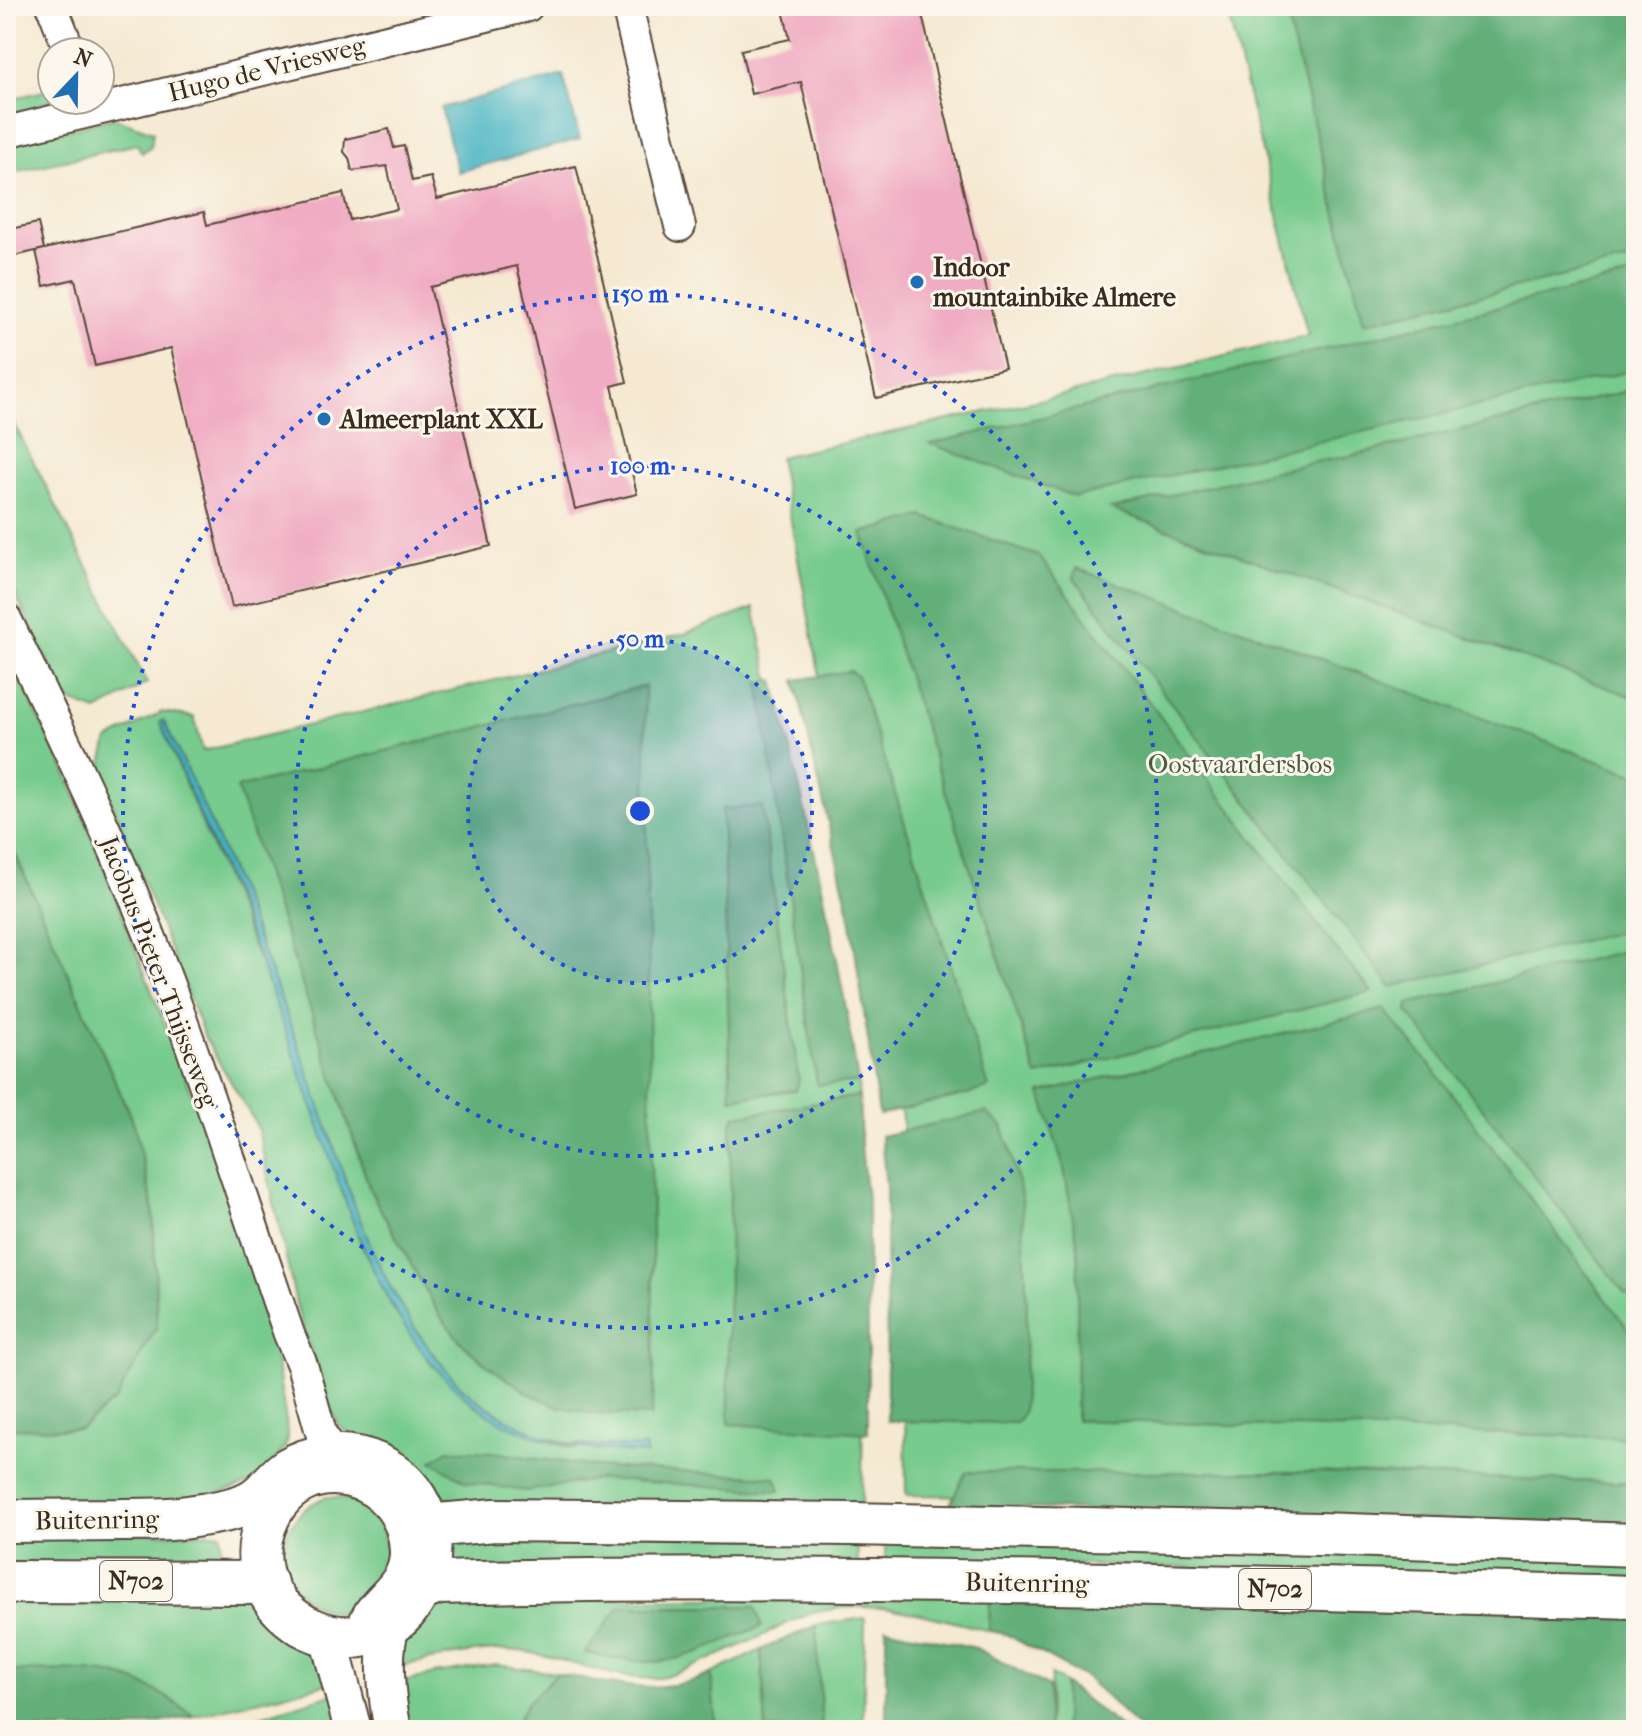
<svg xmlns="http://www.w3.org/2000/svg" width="1642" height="1736" font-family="'IM FELL French Canon',serif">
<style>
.green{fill:#78cb8e;stroke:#5a7a56;stroke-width:2;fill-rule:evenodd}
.forest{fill:#62af79;stroke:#4e6c4c;stroke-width:2}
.water{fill:#47b4c3;stroke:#416f70;stroke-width:2}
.building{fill:#f0acc3}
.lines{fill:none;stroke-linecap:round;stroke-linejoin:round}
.minor-casing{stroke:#574739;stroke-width:34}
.major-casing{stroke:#574739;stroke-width:40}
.highway-casing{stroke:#574739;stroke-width:46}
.minor{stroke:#fff;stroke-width:30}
.major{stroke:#fff;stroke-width:36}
.highway{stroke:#fff;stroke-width:42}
.ring{fill:none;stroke:#1d4ed8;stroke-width:4;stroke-dasharray:4 8}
.poi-dot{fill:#1f6fb2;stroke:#fbf7ec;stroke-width:3}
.labels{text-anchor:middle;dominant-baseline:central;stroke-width:6;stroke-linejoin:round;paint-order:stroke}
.shield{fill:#fbf7ec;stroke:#75685c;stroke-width:2}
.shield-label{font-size:24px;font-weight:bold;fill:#3b2a1e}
.street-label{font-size:26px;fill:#3b2a1e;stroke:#fbf7ec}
.poi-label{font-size:26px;font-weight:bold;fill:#3b2a1e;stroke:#fbf7ec;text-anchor:start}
.park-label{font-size:26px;fill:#4d5a40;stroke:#fbf7ec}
.centre{fill:#1d4ed8;stroke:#fbf7ec;stroke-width:4}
.ring-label{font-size:24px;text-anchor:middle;font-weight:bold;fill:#1d4ed8;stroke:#fbf7ec;stroke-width:6;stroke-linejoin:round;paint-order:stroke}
</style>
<rect width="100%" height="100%" fill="#fbf7ec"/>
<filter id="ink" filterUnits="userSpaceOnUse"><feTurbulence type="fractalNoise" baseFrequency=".0125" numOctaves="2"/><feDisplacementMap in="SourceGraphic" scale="16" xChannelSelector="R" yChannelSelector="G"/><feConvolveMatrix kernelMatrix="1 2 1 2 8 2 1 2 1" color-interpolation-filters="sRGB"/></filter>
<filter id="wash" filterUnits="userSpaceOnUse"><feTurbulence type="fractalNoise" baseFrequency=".006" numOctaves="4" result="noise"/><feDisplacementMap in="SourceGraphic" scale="32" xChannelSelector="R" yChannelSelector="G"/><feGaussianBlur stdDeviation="1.8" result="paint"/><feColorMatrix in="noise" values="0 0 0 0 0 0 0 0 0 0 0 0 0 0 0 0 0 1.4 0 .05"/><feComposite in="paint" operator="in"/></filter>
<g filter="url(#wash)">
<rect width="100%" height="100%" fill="#f5e9d2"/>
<!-- green -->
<path class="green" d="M1226 6H1636V1505L906 1495 903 1124 779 457 1068 394 1308 336Z
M52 89V99L33 116 6 122V100Z
M114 118 153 132 151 146 142 153 137 144 6 174V144Z
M9 414 147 683 97 711 67 700 6 576V415Z
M754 608 858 1082 864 1209 862 1511 559 1507 454 1501 423 1487 340 1427 325 1396 298 1312 257 1126 205 1038 100 772 108 740 162 712 194 717 203 751 684 634ZM644 686 654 1389 650 1416 440 1316 371 1192 238 789ZM163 720C217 828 260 943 302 1056 340 1157 363 1261 429 1348 440 1362 451 1378 465 1390 488 1410 524 1431 554 1440 583 1448 615 1446 644 1447L569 1448 476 1406 432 1365 393 1309 361 1244 268 982 160 722Z
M6 652 68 777 221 1168 272 1335 288 1433 285 1447 258 1481 189 1503 6 1504V1428L80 1429 116 1398 157 1326 153 1208 134 1124 6 833Z
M326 1497C358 1496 383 1514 386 1547 386 1555 386 1564 383 1572 378 1582 368 1586 360 1593 354 1598 351 1607 347 1614 276 1609 258 1525 326 1497Z
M442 1531 857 1533 858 1566 445 1572Z
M221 1533 222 1571 6 1574V1534Z
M885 1534 1636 1553V1579L885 1560Z
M990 1595 989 1631C932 1616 867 1596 810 1614 785 1622 762 1637 738 1647 721 1654 674 1677 659 1678 606 1682 557 1651 504 1650 469 1650 431 1660 396 1667V1648L436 1601Z
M6 1596 249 1597 315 1651 331 1683 193 1716C125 1662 87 1671 6 1671Z
M865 1618 863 1730H822L816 1625Z
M761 1650 766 1730H716L711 1674Z
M497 1665 557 1673 527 1703 512 1730H408L398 1684 434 1674Z
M1051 1675 1064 1683V1730H1048Z
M335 1693 342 1730H258L251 1719Z"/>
<!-- forest -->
<path class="forest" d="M1284 6H1636V259L1364 323Z
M1636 274V370L1075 497 931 444Z
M1636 389V698L1111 509 1309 463 1350 456Z
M922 516 1039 556 1336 949 1372 992 1037 1076 862 533Z
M1076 568 1636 775V928L1391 987 1074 578Z
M850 671 858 677 989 1087 968 1094 879 1115 850 916 795 680Z
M774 680C806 813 838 946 858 1082L817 1085 759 682Z
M645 686 654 1389 651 1416 591 1413 557 1406 530 1394 485 1364 460 1341 440 1316 371 1192 237 788Z
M762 806 799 1081 796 1090 731 1098 722 809Z
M6 833 134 1124 153 1208 157 1326 116 1399 80 1429 6 1428Z
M1636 948V1295L1625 1294 1408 1012V1004Z
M1384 1009 1427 1061 1636 1339V1438L1076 1420 1078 1247 1064 1169 1041 1093Z
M859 1096 861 1147 868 1207V1433L729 1424 728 1334 731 1125 735 1116Z
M986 1112 1002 1126 1010 1149 1022 1199 1027 1306 1023 1413 1016 1423 887 1421 886 1187 881 1136Z
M448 1450 492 1452 598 1467 775 1477 780 1491 600 1479 526 1491 466 1482 432 1461Z
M966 1472H1317L1636 1483V1526L949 1506Z
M990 1595 1636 1613V1730H1141L1088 1679 1006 1634 989 1631Z
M620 1606H755L762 1626C731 1638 687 1661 654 1662 631 1662 607 1657 585 1653Z
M816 1625 822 1730H766L761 1650Z
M886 1628 976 1648 1049 1687 1048 1730H886Z
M6 1671C87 1671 126 1662 193 1716L125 1730H6Z
M557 1673C606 1686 663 1696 711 1674L716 1730H512L527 1703Z
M1064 1683 1124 1730H1064Z"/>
<!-- water -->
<path class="water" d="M563 75 580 139 458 172 441 108Z
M163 720C217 828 260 943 302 1056 340 1156 363 1261 429 1348 440 1362 451 1378 465 1390 489 1410 524 1431 554 1440 583 1448 615 1446 645 1447L647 1454C584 1449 528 1446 475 1405 392 1340 357 1237 324 1140 306 1089 288 1037 269 986 237 897 197 809 160 722Z"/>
<g id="blocks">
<!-- building -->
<path class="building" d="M801 6H920L1005 368 876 398 801 82 751 94 741 50 790 39 783 10Z
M389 129 394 148 404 146 412 181 431 177 437 199 576 166 627 382 612 386 637 494 575 509 517 266 430 287 491 546 232 607 171 348 95 366 75 279 44 286 36 251 204 212 207 225 343 193 350 220 397 209 387 166 352 171 349 158 344 152 345 139Z
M38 223 44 249 6 258V230Z"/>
</g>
</g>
<g filter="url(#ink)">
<use href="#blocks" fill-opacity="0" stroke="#574739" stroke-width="2"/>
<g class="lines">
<!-- minor casing -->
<g class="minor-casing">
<path id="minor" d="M52 6 70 52
M627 6 680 226
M6 132 528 6
M6 619C66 743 126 867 173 996 214 1107 250 1221 289 1334L302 1365 322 1436 330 1446 343 1455"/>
</g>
<!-- major casing -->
<g class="major-casing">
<path id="major" d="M392 1623C381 1652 387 1701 393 1730
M328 1636 353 1730"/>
</g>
<!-- highway casing -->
<g class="highway-casing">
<path id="highway" d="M402 1515 415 1523 428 1526 495 1520 851 1524 1319 1534 1636 1545
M6 1521C44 1521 83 1520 121 1520 143 1519 166 1521 188 1517 207 1514 235 1511 252 1501 266 1494 274 1478 288 1469 331 1443 390 1456 416 1499 432 1526 434 1558 421 1586 374 1691 222 1617 268 1518 302 1442 410 1472 411 1552 411 1595 371 1600 367 1635
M6 1582 266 1583
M420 1590 438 1583C837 1572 1237 1588 1636 1597"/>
</g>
<!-- minor -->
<use href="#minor" class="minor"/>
<!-- major -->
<use href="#major" class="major"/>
<!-- highway -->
<use href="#highway" class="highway"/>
</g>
</g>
<!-- distance rings -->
<circle cx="640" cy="811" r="172" fill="#1d4ed8" fill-opacity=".12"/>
<g class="ring">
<circle cx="640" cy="811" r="172"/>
<circle cx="640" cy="811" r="345"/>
<circle cx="640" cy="811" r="517"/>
</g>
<!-- markers -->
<g class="poi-dot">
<circle cx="917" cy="282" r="8"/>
<circle cx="324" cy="419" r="8"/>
</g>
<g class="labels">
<!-- shield labels -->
<g class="shield">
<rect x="100" y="1561" width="72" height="40" rx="6"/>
<rect x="1239" y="1569" width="72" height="40" rx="6"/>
</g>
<g class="shield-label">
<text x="136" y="1581">N702</text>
<text x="1275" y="1589">N702</text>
</g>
<!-- street labels -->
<g class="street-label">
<text transform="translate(267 69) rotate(-14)">Hugo de Vriesweg</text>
<text transform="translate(159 972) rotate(69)">Jacobus Pieter Thijsseweg</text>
<text transform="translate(97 1520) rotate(-1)">Buitenring</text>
<text transform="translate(1027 1583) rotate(1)">Buitenring</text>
</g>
<!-- poi labels -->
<g class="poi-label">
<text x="933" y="267">Indoor<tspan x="933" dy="30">mountainbike Almere</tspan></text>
<text x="340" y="419">Almeerplant XXL</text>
</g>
<!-- park labels -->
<g class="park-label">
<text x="1240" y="764">Oostvaardersbos</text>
</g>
</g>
<circle cx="640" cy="811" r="12" class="centre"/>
<g class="ring-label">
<text x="640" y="302">150 m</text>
<text x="640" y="474">100 m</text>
<text x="640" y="647">50 m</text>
</g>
<!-- margin -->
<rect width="1642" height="1736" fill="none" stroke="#fbf7ec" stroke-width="32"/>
<!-- north arrow -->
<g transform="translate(76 76) rotate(22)"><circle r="38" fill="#fbf7ec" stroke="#aea59a" stroke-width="2"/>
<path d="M0-6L14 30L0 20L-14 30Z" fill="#1f6fb2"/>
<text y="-12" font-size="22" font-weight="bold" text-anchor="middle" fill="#3b2a1e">N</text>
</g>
</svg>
